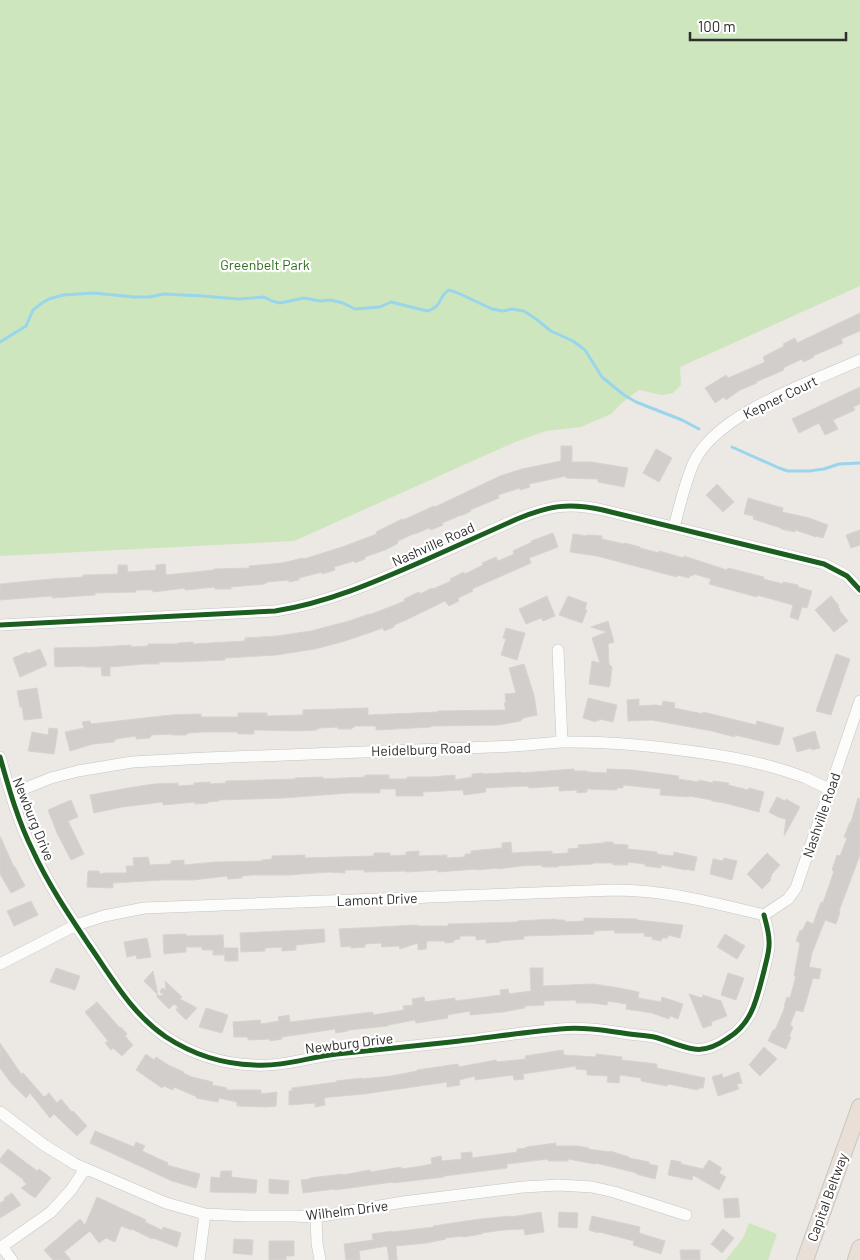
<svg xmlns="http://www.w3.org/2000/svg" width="860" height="1260" font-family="Barlow,sans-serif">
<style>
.green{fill:#cee6be}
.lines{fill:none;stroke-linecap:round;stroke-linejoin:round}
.stream{stroke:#99d6ec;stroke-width:3}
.building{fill:#d1cecb;stroke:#d7d4d0}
.minor-casing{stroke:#c5c4c5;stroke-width:12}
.highway-casing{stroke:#c6c5c4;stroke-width:18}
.minor{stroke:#fcfcfb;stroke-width:11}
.highway{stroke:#eadfd6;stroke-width:16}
.cycleway-casing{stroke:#fff;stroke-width:8}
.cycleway{stroke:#1b5e20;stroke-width:5}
.labels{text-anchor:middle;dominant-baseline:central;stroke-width:4.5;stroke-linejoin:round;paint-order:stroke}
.park-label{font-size:14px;fill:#2c6e1b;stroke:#fff}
.street-label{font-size:14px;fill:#2e2e2e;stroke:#fff}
</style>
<rect width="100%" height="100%" fill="#ece8e4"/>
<!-- green -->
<path class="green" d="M0 0H860V286L680 367 681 385 673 393 662 395 639 390 623 402 611 414 581 427 546 431 515 442 294 541 0 556Z
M749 1223 777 1234 768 1260H726L743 1238Z"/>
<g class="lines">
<!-- stream -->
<path class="stream" d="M0 342 26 326 33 310 42 303 49 299 63 295 94 293 134 297H149L164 294 202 296 239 299 264 297 272 301 280 303 304 298 320 301 331 300 343 303 355 309 380 307 391 302 427 311C443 307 438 296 449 290L458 293 492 309 503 311 512 309 524 311 536 319 551 331 573 341 585 350 602 377 624 395 636 402 682 420 699 429
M732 447 779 468 788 471H809L824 469 839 464 860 463"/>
</g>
<!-- building -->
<path class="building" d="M860 313V331L841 339 843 343 813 356 814 357 803 362 802 359 783 368 784 370 756 382 757 383 740 390 726 400 724 397 715 403 705 388 726 375 728 378 765 362 763 357 784 346 783 344 795 338 797 343Z
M860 387V404L853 407 855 410 833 420 838 429 825 435 819 423 799 433 792 419Z
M561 446H572V462H591L628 468 624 487 598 482V479L566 478V476L529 484 530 487 520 490V488L498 495 499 498 470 510 471 511 461 516V515L442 523 443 525 431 530 429 528 415 534V533L398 541 397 544 385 550 365 557V559L355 563 354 561 334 567 335 570 322 574V572L299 578V580L289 582V580L267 582V583H265V584L231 587V589H215V587L185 590V588L153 592V590H136V592L95 593V595L52 598V596L0 600V584L51 579 83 577V575L118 574V565H127L128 572 156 570V565L165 564 166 575 214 570V569L250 568 249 566 282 563 303 558 304 559 342 547 377 534 376 532 402 519 403 520 434 506 435 507 500 476 522 469 561 461Z
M656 449 672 458 659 482 643 473Z
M717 484 734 502 723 512 706 495Z
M748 498 783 508 782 512 809 518 828 525 823 538 816 536V537L795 530V532L781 529V528L753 519 754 516 744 514Z
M860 530V545L851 548 846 535Z
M553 533 558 547 529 558 531 563 472 589 473 591 458 598 459 601 449 606 445 601 406 620 394 625V627L384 631 383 628 345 641 315 649 276 655 225 658V660L179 662H159V664H144L110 667V676H102L101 667H85V666L55 667 54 648 100 647 131 645V647L148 646V644H178V643L193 642V644L245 641V638L277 636 311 631 349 621 369 614V615L405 601 404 599 419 592 420 594 432 588 433 589 451 581 450 579 464 572 465 574 483 565 482 563 496 557 498 561 514 554 513 551 532 542 531 541Z
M573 534 587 536V535H590L602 536V539L624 544 625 543 640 547V548L659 553V551L684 558V556L727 570 728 568 764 577 763 579 783 584V582L798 585V587L812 591 807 608 802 607 798 620 790 617 793 605 757 595V597L709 584 711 579 694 574 693 576 690 575 689 578 677 575V577L597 556 570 552Z
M547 596 555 616 543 621 541 618 526 624 519 609Z
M568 596 587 603 585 609 587 610 582 623 559 615Z
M831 596 839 606 838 607 840 609 839 610 848 621 834 632 815 610Z
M608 621 614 642 608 644 609 664 612 667 610 684 609 687 589 684 592 661 600 663 592 638 607 632 591 627Z
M506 628 525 633 517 660 501 655 506 639 503 638Z
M40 649 47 665 20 677 13 658 27 652V654Z
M836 654 850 659 831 715 816 711Z
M524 664 534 695 537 715 523 718V719L521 720V721L499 725 431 726V727L376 730V726H354V727L352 728V729H338V727L319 728V729H317V730L298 731 254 730V734H238V732H202L188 733V734H186V735H172V734L151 735V737H149L150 738 136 739V736L116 739V740H114V742L93 744 70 751 65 732 84 728 82 722 90 721 91 724 171 715 201 714V717H238V713H267V716L303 715V710L368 708V715L438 712V711L506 710 504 703H506L505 694 516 693 509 668Z
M37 688 42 718 24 720 22 707H20L17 691Z
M588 698 617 705 613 722 599 719V721L596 720V722L583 718Z
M639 699V706L656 705 662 706 663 701 675 703 674 708 703 714V712L756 725 757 721 784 728 779 745H776L735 735V737L712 731 652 720 628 721 627 700Z
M49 728 58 729 54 754 28 751 32 732 48 735Z
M815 731 820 748 812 750 811 748 797 752 793 738Z
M574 769V771H587V772L607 773V769L632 770 656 773 679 776 678 779 699 782V780L713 783V781L729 783 728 785 748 790 749 788 764 792 759 812 725 803 712 801V800L689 796V797L660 795 661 789 623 785V788H617V790L587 789V792L577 793V790L559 791V786L529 788 528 786 485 788 486 792 464 795 463 790 423 792V796H396V789H380V793H349L283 798 219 800V801L208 802V803L195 804V802L163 805V802L122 807 94 813 90 795 128 788 154 784 178 783V786L194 785V783L210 782V784L226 783V781L295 779V778L323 777V779L365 777V775H389V779H407V777H431L455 775V780L472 777V774L483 773V774L521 772V773Z
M777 797 785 801 786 799 800 807 784 836 786 819 778 817 769 812Z
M858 798 860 799V855L839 911 840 912 836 924 825 920 812 953 809 967 821 969 819 979 813 978 803 1012 796 1010 790 1025 793 1027 789 1037H791L786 1049 768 1041 773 1030H775L785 1007 784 1006 787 997 790 998 796 976H794L800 943 796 941 800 930 802 931 807 921 813 924 821 902 823 903 834 871 832 870 837 855 840 856 847 838 844 837 850 822H851Z
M71 800 78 817 68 821 84 854 71 860 57 833 48 810Z
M0 836 14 867H15L25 886 11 893 0 874Z
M511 842 512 853 552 851V854L568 853V849L579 848 578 845 604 843V842H613V844L628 845V849L657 852V854L673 856 674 852 697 857 694 871 686 869V870L661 865V868L645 866V864L628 862V865H613V863H593V864L558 866V867H542V865L521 866 498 869V868L477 870 476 869 438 872 437 870 406 872V871L364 872V870H345V873L329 872 288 875H251L242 876V878L228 879 227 876 193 880H162L113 883V888L87 887 88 871H99L100 874 106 873H127L126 866H134L133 858 148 857 150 865 171 864V861L184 860V865L215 862 262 861V860L272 859V856L305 855V858L374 856V853H390V856L406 855V852L419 851V856L447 855V858L465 857V854H471V851L502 848V843Z
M767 853 780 865 771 875 772 876 770 878 771 880 762 889 747 874Z
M724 858 737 861 732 880 710 874 713 859 723 861Z
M31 901 38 915 14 926 7 911Z
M584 918 637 919V920L683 925 680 938 668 935V938H662L661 941 652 939 653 937 644 936 645 933H615L614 930 594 931V934L524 936V939L500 941V942L486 943V939L476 940V936H460V939L454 940V942L445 943V941H427L426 949 418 950V943L400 949 399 946 382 947 381 943 365 944V947L351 948V946L341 947 339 929 417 925V926H448V924L518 922 517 921 556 919V920H565V922L584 921Z
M324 929 325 942 296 945V950L282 951V947L265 948V951L241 952 240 933Z
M186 934V936L223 935 224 955H213V950H202V947H186V952L164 954 163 935Z
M725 934 745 946 737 959 717 947Z
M147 938 151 957 137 959 136 955 127 957 124 942Z
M224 948H238V961H225Z
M56 968 80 976 75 990 50 982Z
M530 968H543V986L593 984 619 988 639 992 638 998 661 1002 662 997 683 1004 678 1019 670 1016 669 1019 652 1013 626 1009 627 1004 608 1001 607 1005 592 1003H576V1000L544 1001V1005L524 1006 525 1008 503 1012 470 1015V1011L447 1015 448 1018 416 1023 415 1020 388 1025V1026L348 1030V1031L336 1033 335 1029 282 1037V1039L270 1041V1039L248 1040V1037H234L233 1022 260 1020 261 1024 279 1021 278 1017 289 1015 290 1022 373 1012V1015L404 1010 403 1006 413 1005 412 999 424 997 425 1002 455 998V1001L501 995 500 990 508 989 509 994 531 991Z
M153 971 158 995 144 981Z
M728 973 744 978 736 1000 721 995Z
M165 981 182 997 180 999 197 1008 186 1020 176 1010 178 1007 174 1004 169 1009 156 996 164 995 160 992 162 988 166 990Z
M689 994 702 998 703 995 721 1001 727 1016 711 1022 712 1025 703 1028Z
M97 1002 120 1028 121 1027 127 1034 125 1036 133 1045 122 1056 113 1048 111 1050 105 1043 108 1041 85 1012Z
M206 1008 228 1015 222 1033 199 1027Z
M0 1043 22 1075 23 1073 44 1097 49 1093 57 1103 61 1099 72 1112 73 1111 87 1126 77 1136 54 1114 50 1118 30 1093 26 1098 11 1083 0 1068Z
M764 1047 777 1059 760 1076 749 1065Z
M563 1050 564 1055 596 1057V1054L622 1057V1060L657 1064V1068L705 1078 703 1088H698V1090L668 1084 667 1086 641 1081V1078L620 1075 619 1083 607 1082 608 1076 587 1075V1070L576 1069V1066L523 1074 524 1079 514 1080 513 1075 475 1080V1076L459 1080 460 1085 447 1087V1082L364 1094 330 1097 324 1098 325 1105 315 1107V1103L289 1105V1091H292V1088L337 1082 336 1081 362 1078V1079L391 1076 417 1071V1070L458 1064 459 1067 496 1060 497 1062 526 1059 525 1056Z
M146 1054 154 1060 156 1057 168 1065 184 1072 183 1073 192 1077 213 1082 212 1085 227 1088 226 1090H261V1094L277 1092 276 1106 265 1107 237 1106V1102L219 1098 218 1102 196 1098 197 1097 174 1087 173 1090 164 1086 162 1088 136 1070Z
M739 1072 742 1083 737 1084 739 1089 718 1096 712 1077 722 1074 723 1078Z
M95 1131 134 1147 136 1142 145 1146 142 1151 168 1163 167 1165 200 1174 196 1188 172 1181 90 1143Z
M556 1143V1146H577L589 1148 588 1149 610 1152V1151L629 1157V1158L649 1162V1164L658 1166 655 1179 636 1174 637 1173 596 1163 595 1164 568 1159V1161H548V1159L507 1164V1168L444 1176V1177L393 1183V1182L335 1190 334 1189 303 1193 301 1180 310 1179V1178L343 1174V1175L370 1170 371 1172 401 1167V1169L422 1166 432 1164 431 1158 441 1156 442 1161 462 1159 461 1153 472 1152V1158L517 1152V1149L526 1148V1147Z
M8 1149 37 1171 39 1169 51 1178 35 1198 21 1188 27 1184 23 1181 24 1180 0 1162V1159Z
M671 1160 681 1162V1164L703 1169 709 1160 722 1168 719 1173 726 1177 719 1190 693 1175 692 1180 668 1175Z
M221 1171H232L231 1177 257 1180 256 1193 210 1192 211 1177 220 1178Z
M269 1179 289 1181 288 1194 269 1193Z
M12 1193 21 1205 0 1218V1203L5 1200 4 1198Z
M97 1197 146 1220 145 1222 162 1230 163 1227 181 1233 177 1247 153 1238 152 1239 132 1229 131 1230 121 1226 115 1242 106 1238 99 1243 90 1231 64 1252 71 1260H53L44 1250 80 1219 85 1225Z
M738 1198 740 1217 725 1218 723 1199Z
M541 1212 544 1232 525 1235 524 1229 503 1230 482 1233V1234L463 1237V1236L445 1238 446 1239 426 1243 396 1246 397 1260H389L387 1246 359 1251 360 1260H346L344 1244 373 1240 372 1234 392 1231V1232L434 1227 433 1226 480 1219 511 1216V1217Z
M559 1212 578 1213 577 1228 558 1227Z
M592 1216 640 1227 639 1233 665 1241 661 1254 633 1245 634 1241 599 1232 598 1233 589 1230Z
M723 1229 734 1238 722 1253 711 1244Z
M234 1239 253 1240 252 1255 233 1253Z
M269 1241H294V1256H286V1260H269Z
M680 1250H700V1260H681Z"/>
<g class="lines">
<!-- minor casing -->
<g class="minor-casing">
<path id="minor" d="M674 527C680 505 685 482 694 462 718 412 812 382 860 360
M0 625 275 611C327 603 375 582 423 561 454 547 485 533 517 519 549 506 568 502 603 510L824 564 847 576 860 590
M558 650 562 742
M0 757C9 789 18 821 33 851 48 884 69 915 89 945 112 978 132 1014 166 1037 192 1054 223 1064 254 1065 282 1067 310 1057 337 1054 375 1050 413 1046 451 1042 488 1038 524 1032 560 1029 582 1027 602 1030 623 1033 633 1035 644 1035 654 1037 667 1040 680 1047 694 1049 706 1051 718 1045 728 1038 753 1023 757 997 764 971 766 961 770 951 769 941 769 932 766 923 764 915
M11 794 51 778 78 771 132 762 206 758 514 746C530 745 546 743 563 742 610 741 656 746 703 753 738 758 773 765 806 778 814 782 822 786 830 789
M764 915 788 899 796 888 860 701
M0 964 76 925 104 916 144 908 615 890C666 890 715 903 764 915
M0 1112 44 1145 75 1164 166 1203 205 1214 247 1216H292L316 1217 403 1202 523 1187 559 1185 592 1187 614 1192 686 1215
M316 1217 317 1243 320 1260
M2 1247 12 1260
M0 1248 51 1212 71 1190 85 1169
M199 1260 205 1214"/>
</g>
<!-- highway casing -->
<g class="highway-casing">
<path id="highway" d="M805 1260 860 1107
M856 1260 860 1248"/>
</g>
<!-- minor -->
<use href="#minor" class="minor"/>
<!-- highway -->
<use href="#highway" class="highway"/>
<!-- cycleway casing -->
<g class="cycleway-casing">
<path id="cycleway" d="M0 625 275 611C327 603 375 582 423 561 454 547 485 533 517 519 549 506 568 502 603 510L824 564 847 576 860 590
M0 757C9 789 18 821 33 851 48 884 69 915 89 945 112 978 132 1014 166 1037 192 1054 223 1064 254 1065 282 1067 310 1057 337 1054 375 1050 413 1046 451 1042 488 1038 524 1032 560 1029 582 1027 602 1030 623 1033 633 1035 644 1035 654 1037 667 1040 680 1047 694 1049 706 1051 718 1045 728 1038 753 1023 757 997 764 971 766 961 770 951 769 941 769 932 766 923 764 915"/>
</g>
<!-- cycleway -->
<use href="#cycleway" class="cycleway"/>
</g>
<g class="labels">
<!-- park labels -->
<g class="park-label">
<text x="265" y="264">Greenbelt Park</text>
</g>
<!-- street labels -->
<g class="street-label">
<text transform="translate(780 397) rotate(-26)">Kepner Court</text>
<text transform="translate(433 544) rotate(-24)">Nashville Road</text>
<text transform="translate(421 749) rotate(-2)">Heidelburg Road</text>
<text transform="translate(821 815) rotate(-71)">Nashville Road</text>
<text transform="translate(34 819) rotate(68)">Newburg Drive</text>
<text transform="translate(377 899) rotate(-2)">Lamont Drive</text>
<text transform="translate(349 1043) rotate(-7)">Newburg Drive</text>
<text transform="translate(827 1197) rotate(-70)">Capital Beltway</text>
<text transform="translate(347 1210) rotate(-7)">Wilhelm Drive</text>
</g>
</g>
<!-- scale -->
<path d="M690 32v8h156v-8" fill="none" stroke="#2e2e2e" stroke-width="2.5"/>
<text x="698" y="32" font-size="15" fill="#2e2e2e" stroke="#ffffff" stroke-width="4" paint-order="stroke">100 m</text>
</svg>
